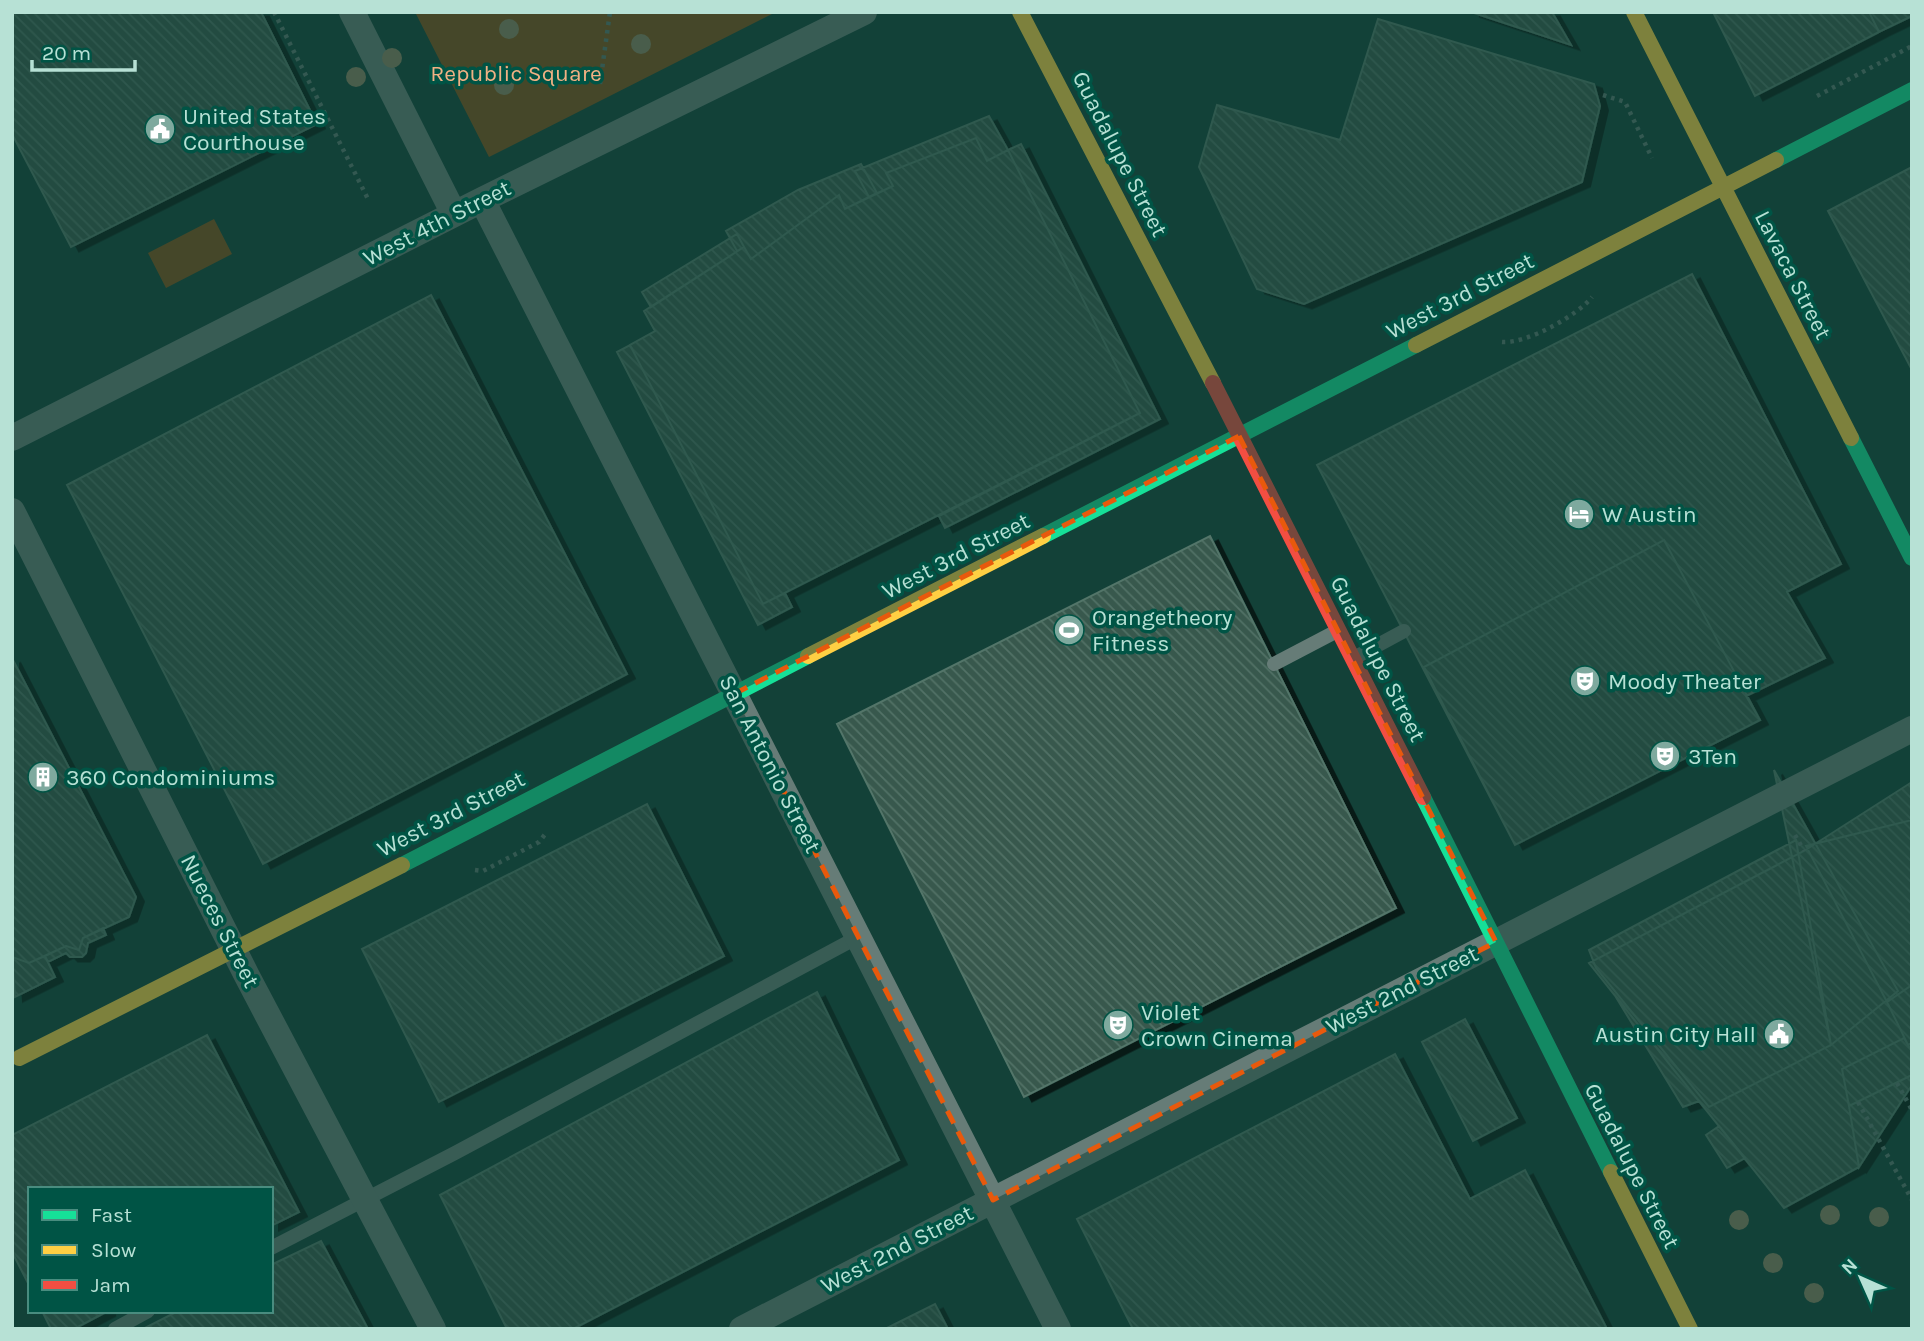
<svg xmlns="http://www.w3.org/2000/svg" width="1924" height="1341" font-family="Karla,sans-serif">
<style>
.green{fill:#844f18}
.building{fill:url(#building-back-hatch);stroke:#537569;stroke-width:2;filter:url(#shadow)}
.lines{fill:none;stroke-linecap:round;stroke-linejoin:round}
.path{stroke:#5c746f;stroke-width:4.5;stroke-dasharray:3.5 5;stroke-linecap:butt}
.lane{stroke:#667c77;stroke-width:14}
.street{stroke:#667c77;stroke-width:26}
.fast{stroke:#16e098;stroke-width:16}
.slow{stroke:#ffcf43;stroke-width:16}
.jam{stroke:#f24e42;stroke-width:16}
.tree{fill:#8d7f62}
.marked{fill:none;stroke:#e8590c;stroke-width:5;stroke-dasharray:14 9;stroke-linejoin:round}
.labels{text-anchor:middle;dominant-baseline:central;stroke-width:7;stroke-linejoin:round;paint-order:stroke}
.park-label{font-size:23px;fill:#f1b184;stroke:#005445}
.poi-label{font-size:23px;fill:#b7e1d5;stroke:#005445;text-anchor:start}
.street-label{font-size:23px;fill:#b7e1d5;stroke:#005445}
</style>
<defs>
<pattern id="building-back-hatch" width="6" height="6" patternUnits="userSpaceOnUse" patternTransform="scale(1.75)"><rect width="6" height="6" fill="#37594d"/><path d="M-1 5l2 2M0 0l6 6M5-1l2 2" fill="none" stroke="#527166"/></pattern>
<filter id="shadow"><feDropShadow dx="8" dy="4.5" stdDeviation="0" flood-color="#0009"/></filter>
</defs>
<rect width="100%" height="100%" fill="#134138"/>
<!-- green -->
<path class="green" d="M415 12H776L489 157Z
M214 219 232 254 166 288 148 253Z"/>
<!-- building -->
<path class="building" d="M12 12H261L317 124 71 247 12 134Z
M1471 12H1552L1571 45Z
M1713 12H1869L1879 32 1755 96Z
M1869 12H1912V16L1879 32Z
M1378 19 1594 84 1600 106 1582 182 1304 304 1257 289 1199 167 1217 105 1340 140Z
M989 116 1008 150 987 161 976 138 886 173 893 186 869 197 855 171Z
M976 138 987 161 1008 150 1140 413 763 604 630 345 655 331 644 311 744 247 751 259 839 195 845 209 893 186 886 173Z
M1021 144 1160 419 945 528 939 516 1140 413 1008 150Z
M861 164 877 193 845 209 839 195 751 259 744 247 737 251 726 231 798 190Z
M1912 167V370L1828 211Z
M737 234 744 247 651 307 642 292Z
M1692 274 1841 564 1787 592 1825 658 1746 696 1760 720 1515 845 1317 465Z
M431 295 627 674 263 864 67 485Z
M630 345 763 604 785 593 792 607 758 625 617 352Z
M1210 536 1396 908 1024 1097 837 724Z
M1664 540 1760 720 1515 845 1424 667Z
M12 658 136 897 129 917 83 938 79 950 66 946 29 963 12 957Z
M1774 770 1898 991 1831 1045Z
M1912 782V1075L1849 1106 1859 1167 1784 1208 1589 963 1804 851Z
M647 804 724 956 439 1102 362 949Z
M1912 820V985L1887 1002 1806 846Z
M1796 840 1831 1045 1709 1107 1596 968 1589 950Z
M103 928 106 935 88 943 86 953 82 957H70L66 953 48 962 45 956 66 946 79 950 83 938Z
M45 956 55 977 15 997 12 957 29 963Z
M1912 985V1043L1908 1045 1887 1002Z
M817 992 899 1160 573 1329H507L440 1195Z
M1614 994 1677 1074 1699 1101 1683 1107Z
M1465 1019 1517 1118 1473 1141 1422 1042Z
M207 1035 299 1212 271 1226V1189H30V1287L12 1252V1135Z
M1904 1038 1912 1052V1075L1849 1106 1842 1069Z
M1395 1054 1470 1199 1525 1170 1607 1329H1133L1077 1219Z
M1912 1075V1085L1859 1167 1849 1106Z
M1719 1126 1745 1158 1727 1168 1706 1135Z
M321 1241 368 1329H143L178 1311H271V1265Z
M935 1304 948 1329H885Z
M42 1311H108L74 1329H51Z"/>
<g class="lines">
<!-- path -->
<path class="path" d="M274 12 369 201
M600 84 610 12
M1603 95 1625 102 1652 158
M1817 96 1912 46
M1502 342C1526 344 1577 316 1592 297
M1795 835 1804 851
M475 870 483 871 539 842 546 833
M1897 1083 1912 1110
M1858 1102 1912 1200"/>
<!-- lane -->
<path class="lane" d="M1354 658 1404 631
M1274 664 1337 631
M271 1248 455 1153 858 937
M115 1329 148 1311"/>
<!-- street -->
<path class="street" d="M352 12 454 214
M482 200 1058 1329
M12 438 482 200 864 12
M12 511 247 976 433 1329
M742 1329 1912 729"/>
<!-- fast -->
<path class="fast" d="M1776 160 1912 90
M1851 438 1912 558
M1043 536 1416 345
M1423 797 1611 1172
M402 865 808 656"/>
<!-- slow -->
<path class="slow" d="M1020 12 1213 383
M1634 12 1851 438
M1416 345 1776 160
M808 656 1043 536
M19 1058 402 865
M1611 1172 1690 1329"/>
<!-- jam -->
<path class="jam" d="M1213 383 1423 797"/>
</g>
<!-- trees -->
<g class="tree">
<circle cx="509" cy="29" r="10"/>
<circle cx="641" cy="44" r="10"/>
<circle cx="392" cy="58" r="10"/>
<circle cx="356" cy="77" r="10"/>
<circle cx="504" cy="85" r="10"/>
<circle cx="1830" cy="1215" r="10"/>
<circle cx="1879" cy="1217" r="10"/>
<circle cx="1739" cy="1220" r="10"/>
<circle cx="1773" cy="1263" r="10"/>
<circle cx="1814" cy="1293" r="10"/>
</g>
<!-- marked area -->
<path d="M0 0H1924V1341H0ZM1239 436 1496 942 993 1200 734 694Z" fill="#134138" fill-opacity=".55" fill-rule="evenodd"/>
<path class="marked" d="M1239 436 1496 942 993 1200 734 694Z"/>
<!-- icons -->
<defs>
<g id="civic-disc" transform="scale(1.575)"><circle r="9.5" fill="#7ea99e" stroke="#005445"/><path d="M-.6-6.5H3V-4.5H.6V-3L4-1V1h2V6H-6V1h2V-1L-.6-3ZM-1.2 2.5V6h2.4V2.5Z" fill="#fff"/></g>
<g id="hotel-disc" transform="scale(1.575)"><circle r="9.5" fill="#7ea99e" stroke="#005445"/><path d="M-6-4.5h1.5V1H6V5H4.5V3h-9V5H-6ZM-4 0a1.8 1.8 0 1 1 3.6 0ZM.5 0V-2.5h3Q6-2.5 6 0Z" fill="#fff"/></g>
<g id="stadium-disc" transform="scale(1.575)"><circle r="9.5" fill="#7ea99e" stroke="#005445"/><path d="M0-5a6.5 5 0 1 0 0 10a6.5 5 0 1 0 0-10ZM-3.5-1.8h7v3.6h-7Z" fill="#fff"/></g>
<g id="theatre-disc" transform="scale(1.575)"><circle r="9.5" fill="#7ea99e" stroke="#005445"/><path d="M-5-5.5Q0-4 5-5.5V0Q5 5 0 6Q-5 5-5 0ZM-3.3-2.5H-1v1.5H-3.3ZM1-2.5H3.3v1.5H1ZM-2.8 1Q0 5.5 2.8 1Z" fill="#fff"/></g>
<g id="building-disc" transform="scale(1.575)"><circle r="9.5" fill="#7ea99e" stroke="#005445"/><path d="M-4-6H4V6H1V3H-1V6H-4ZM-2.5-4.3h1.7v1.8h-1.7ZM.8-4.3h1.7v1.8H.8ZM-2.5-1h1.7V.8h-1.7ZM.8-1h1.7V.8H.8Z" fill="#fff"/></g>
</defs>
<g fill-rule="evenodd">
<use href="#civic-disc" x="160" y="129"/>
<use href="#hotel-disc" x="1579" y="514"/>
<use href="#stadium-disc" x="1069" y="630"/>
<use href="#theatre-disc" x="1585" y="681"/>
<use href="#theatre-disc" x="1665" y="756"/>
<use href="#building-disc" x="43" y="777"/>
<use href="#theatre-disc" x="1118" y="1025"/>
<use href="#civic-disc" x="1779" y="1034"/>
</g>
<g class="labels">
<!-- park labels -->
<g class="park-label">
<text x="516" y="73">Republic Square</text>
</g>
<!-- poi labels -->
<g class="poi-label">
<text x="183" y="116">United States<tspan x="183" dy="26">Courthouse</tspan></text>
<text x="1602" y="514">W Austin</text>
<text x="1092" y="617">Orangetheory<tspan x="1092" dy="26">Fitness</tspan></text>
<text x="1608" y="681">Moody Theater</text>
<text x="1688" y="756">3Ten</text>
<text x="66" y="777">360 Condominiums</text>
<text x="1141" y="1012">Violet<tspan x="1141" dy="26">Crown Cinema</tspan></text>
<text x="1756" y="1034" text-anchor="end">Austin City Hall</text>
</g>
<!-- street labels -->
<g class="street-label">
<text transform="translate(1120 154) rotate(63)">Guadalupe Street</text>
<text transform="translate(437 223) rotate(-27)">West 4th Street</text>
<text transform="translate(1793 275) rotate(63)">Lavaca Street</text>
<text transform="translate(1460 296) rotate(-27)">West 3rd Street</text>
<text transform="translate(956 556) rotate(-27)">West 3rd Street</text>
<text transform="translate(1378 659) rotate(63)">Guadalupe Street</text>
<text transform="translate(770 764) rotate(63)">San Antonio Street</text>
<text transform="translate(451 814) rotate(-27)">West 3rd Street</text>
<text transform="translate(220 921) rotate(63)">Nueces Street</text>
<text transform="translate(1402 990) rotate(-27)">West 2nd Street</text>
<text transform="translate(1632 1166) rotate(63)">Guadalupe Street</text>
<text transform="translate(897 1249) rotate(-27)">West 2nd Street</text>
</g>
</g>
<!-- border -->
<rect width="1924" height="1341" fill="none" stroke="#b7e1d5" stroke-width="28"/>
<!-- legend -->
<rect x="28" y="1187" width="245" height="126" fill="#005445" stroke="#498c7f" stroke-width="2"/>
<rect x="42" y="1210" width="35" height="10" fill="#16e098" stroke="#498c7f" stroke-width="2"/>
<text x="91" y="1222" font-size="21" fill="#b7e1d5">Fast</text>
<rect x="42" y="1245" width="35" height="10" fill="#ffcf43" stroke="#498c7f" stroke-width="2"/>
<text x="91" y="1257" font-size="21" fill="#b7e1d5">Slow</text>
<rect x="42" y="1280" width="35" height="10" fill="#f24e42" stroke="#498c7f" stroke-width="2"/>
<text x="91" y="1292" font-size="21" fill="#b7e1d5">Jam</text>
<!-- north arrow -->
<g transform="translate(1861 1278) rotate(315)" stroke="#005445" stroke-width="5" paint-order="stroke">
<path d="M0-5L12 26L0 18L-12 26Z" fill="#b7e1d5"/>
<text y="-10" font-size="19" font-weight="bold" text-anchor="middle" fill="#b7e1d5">N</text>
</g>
<!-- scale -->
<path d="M32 60v10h103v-10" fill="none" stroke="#b7e1d5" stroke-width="3.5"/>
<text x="42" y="60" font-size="21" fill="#b7e1d5" stroke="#005445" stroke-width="5" paint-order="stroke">20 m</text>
</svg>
